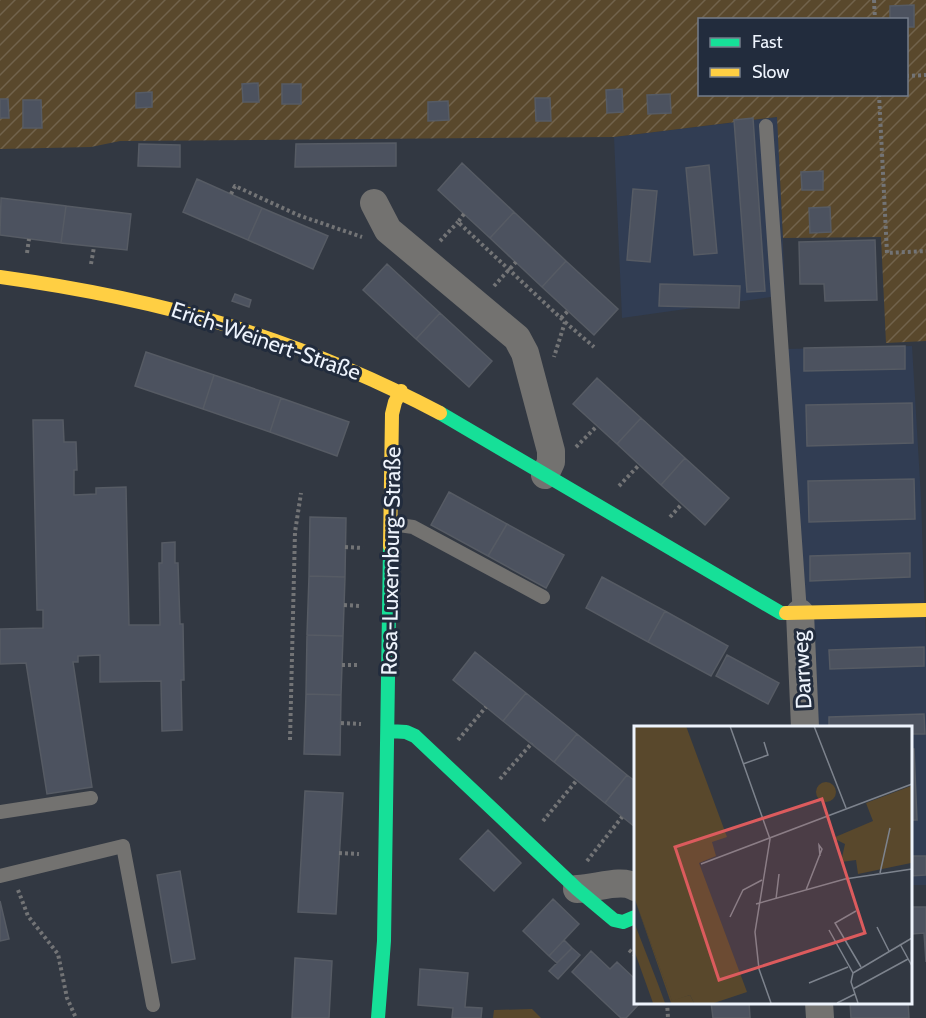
<svg xmlns="http://www.w3.org/2000/svg" width="926" height="1018" font-family="Cabin,sans-serif">
<style>
.built{fill:#313d53}
.park{fill:#59482c}
.garden{fill:url(#garden-furrows);fill-rule:evenodd}
.building{fill:#4c525f;stroke:#565b64;stroke-width:1.5}
.lines{fill:none;stroke-linecap:round;stroke-linejoin:round}
.path{stroke:#737476;stroke-width:4;stroke-dasharray:3 3;stroke-linecap:butt}
.lane{stroke:#737270;stroke-width:14}
.street{stroke:#737270;stroke-width:28}
.fast{stroke:#16e098;stroke-width:14}
.slow{stroke:#ffcf43;stroke-width:14}
.labels{text-anchor:middle;dominant-baseline:central;stroke-width:6;stroke-linejoin:round;paint-order:stroke}
.street-label{font-size:22px;fill:#eef4fd;stroke:#222c3d}
.inset-road{fill:none;stroke:#7d838d;stroke-width:1.5}
.view{fill:#dc5b5d;fill-opacity:0.15;stroke:#dc5b5d;stroke-width:3}
.inset-edge{fill:none;stroke:#eef4fd;stroke-width:3}
</style>
<defs>
<pattern id="garden-furrows" width="10" height="10" patternUnits="userSpaceOnUse" patternTransform="scale(1.5)"><rect width="10" height="10" fill="#59482c"/><path d="M-1 1l2-2M0 10L10 0M9 11l2-2" fill="none" stroke="#71634c"/></pattern>
</defs>
<rect width="100%" height="100%" fill="#323842"/>
<!-- built -->
<path class="built" d="M778 117 785 295 622 318 614 137Z
M912 346 921 498 926 649V885H910V727H805L787 349Z"/>
<!-- park -->
<path class="park" d="M532 1009 541 1018H493L494 1010Z"/>
<!-- garden -->
<path class="garden" d="M0 0H926V341L886 343 881 237 783 238 777 117 614 137 120 141 91 147 0 149ZM700 20H906V94H700Z"/>
<!-- building -->
<path class="building" d="M914 5V27H906V20H890V6Z
M258 83 259 102H243L242 84Z
M282 84H301V104H282Z
M622 89 623 112 607 113 606 90Z
M152 92V107L136 108V93Z
M670 94 671 113 648 114 647 95Z
M535 98H550L551 121H536Z
M0 99H8L9 118H0Z
M23 100H41L42 128H23Z
M448 101 449 120 428 121V102Z
M753 118 765 291 747 292 734 120Z
M396 143V166L295 167 296 144Z
M139 144 180 145V167L138 166Z
M462 163 514 212 490 238 438 190Z
M709 165 717 253 694 255 686 168Z
M823 171V190H802L801 172Z
M197 179 262 208 248 240 183 212Z
M633 189 657 191 650 262 627 260Z
M1 198 66 206 61 243 0 235Z
M66 206 131 214 127 250 61 243Z
M830 207 831 232 810 233 809 208Z
M262 208 328 236 313 269 248 240Z
M514 212 566 261 542 287 490 238Z
M875 240 877 300 825 301 824 284H800L799 242Z
M566 261 618 309 594 335 542 287Z
M387 264 440 313 416 339 363 290Z
M660 284 740 286 739 308 659 306Z
M235 294 251 300 249 307 232 301Z
M440 313 492 361 469 387 416 339Z
M905 346V369L804 371V348Z
M146 352 214 375 203 409 135 386Z
M214 375 281 398 270 432 203 409Z
M597 378 641 418 617 444 573 404Z
M281 398 349 422 337 456 270 432Z
M912 403 913 443 807 446 806 405Z
M641 418 685 458 661 485 617 444Z
M33 420H63L64 442H76L77 470H74V495L96 494V488L126 487 129 625H160L159 563H162V543L175 542V563H178L180 624H183L184 680H181L182 730 162 731 161 681 100 682V655L78 656V662H73L92 787 47 794 26 663 0 664V629L43 628V610H37Z
M685 458 729 498 705 525 661 485Z
M914 479 915 519 809 522 808 481Z
M449 492 507 524 488 556 431 525Z
M310 517 346 518 345 577 309 576Z
M507 524 564 555 546 588 488 556Z
M910 553V577L810 581V556Z
M309 576 345 577 343 636 307 635Z
M602 577 665 611 648 642 586 608Z
M665 611 728 646 711 676 648 642Z
M307 635 343 636 341 695 306 694Z
M924 647V666L830 669 829 650Z
M475 652 526 693 503 721 453 680Z
M727 655 779 683 768 704 716 676Z
M526 693 577 734 554 762 503 721Z
M306 694 341 695 340 755 304 754Z
M924 714 925 734H910V727H829V717Z
M577 734 627 775 605 803 554 762Z
M910 749H914L917 820H910Z
M627 775 635 781V827L605 803Z
M305 791 343 793 336 914 298 912Z
M488 830 521 863 494 891 460 859Z
M910 856H926V875L910 876Z
M180 871 195 959 172 963 157 875Z
M553 899 579 924 549 956 523 931Z
M0 901 9 939 0 941Z
M911 907H926V962L924 933 912 934Z
M564 940 572 948 557 963 549 956Z
M572 948 580 955 558 979 549 971Z
M591 951 610 969 617 962 635 979V1002H641L626 1018H621L572 972Z
M295 958 332 961 329 1018H292Z
M420 969 468 973 465 1007 482 1008 481 1018H452L453 1008 418 1005Z
M711 1002H749L750 1018H713Z
M850 1002H908L909 1018H851Z"/>
<g class="lines">
<!-- path -->
<path class="path" d="M874 0 875 20
M906 76 926 75
M879 94 887 253 926 251
M231 194 235 186 298 215 362 237
M464 214 458 222 565 322 554 357
M440 241 458 222
M27 253 29 239
M91 264 94 247
M494 286 516 262
M561 318 568 311
M565 322 594 347
M576 447 597 426
M619 486 639 465
M670 517 682 504
M345 547 363 548
M344 605 361 606
M342 665H360
M341 723 361 724
M290 740 295 532 301 493
M458 740 486 707
M500 779 532 743
M543 821 577 780
M339 853 359 854
M587 861 622 817
M18 890 28 916 58 954 67 998 76 1018
M629 950 635 955
M667 1002 668 1018"/>
<!-- lane -->
<path class="lane" d="M766 126 800 613
M392 524 413 527 543 597
M0 812 91 798
M0 876 123 846 153 1005"/>
<!-- street -->
<path class="street" d="M374 203 388 230 517 338 525 353 551 451V462L545 475
M800 613 805 727
M577 889C595 889 621 878 635 887
M819 1002 820 1018"/>
<!-- fast -->
<path class="fast" d="M440 413 781 613H786
M389 731 406 732 415 736 577 889 614 920 623 922 635 917
M378 1018 384 941 390 546"/>
<!-- slow -->
<path class="slow" d="M0 277C160 299 296 337 440 413
M390 546 392 414 395 402 401 391
M786 613 926 610"/>
</g>
<g class="labels">
<!-- street labels -->
<g class="street-label">
<text transform="translate(266 341) rotate(19)">Erich-Weinert-Straße</text>
<text transform="translate(391 561) rotate(-89)">Rosa-Luxemburg-Straße</text>
<text transform="translate(802 670) rotate(-93)">Darrweg</text>
</g>
</g>
<!-- overview -->
<g transform="translate(634 726)">
<rect width="278" height="278" fill="#323842"/>
<path d="M182 66a10 10 0 1 1 20 0a10 10 0 1 1-20 0ZM0 171 38 274 56 269 60 277H37ZM0 196 24 258 31 277H19L0 224Z" fill="#59482c"/>
<path d="M277 60V137L224 148 222 134 207 136 211 118 199 112 239 95 232 77Z" fill="#59482c"/>
<path d="M0 0H52L93 111 78 116 82 130 65 137 113 266 80 277H60L56 269 38 275 0 171Z" fill="#59482c"/>
<path class="inset-road" d="M96 0 136 113 121 206 125 243 137 277M180 0 212 82M109 38 134 29 130 16M67 138 278 58M246 147 256 102M172 164 188 123 185 119 186 130M142 173 145 148M122 178 211 153 278 143M222 185 201 197 227 241M96 191 109 164 128 154M243 201 255 225M195 204 219 247M266 218 278 240M219 247 278 212M219 247 217 256 224 277M175 257 214 241M219 263 274 233M203 277 221 268"/>
<path class="view" d="M188 73 231 207 85 254 41 121Z"/>
<rect width="278" height="278" class="inset-edge"/>
</g>
<!-- legend -->
<rect x="698" y="18" width="210" height="78" fill="#222c3d" stroke="#747c8a" stroke-width="1.5"/>
<rect x="710" y="38" width="30" height="9" fill="#16e098" stroke="#747c8a" stroke-width="1.5"/>
<text x="752" y="48" font-size="18" fill="#eef4fd">Fast</text>
<rect x="710" y="68" width="30" height="9" fill="#ffcf43" stroke="#747c8a" stroke-width="1.5"/>
<text x="752" y="78" font-size="18" fill="#eef4fd">Slow</text>
</svg>
